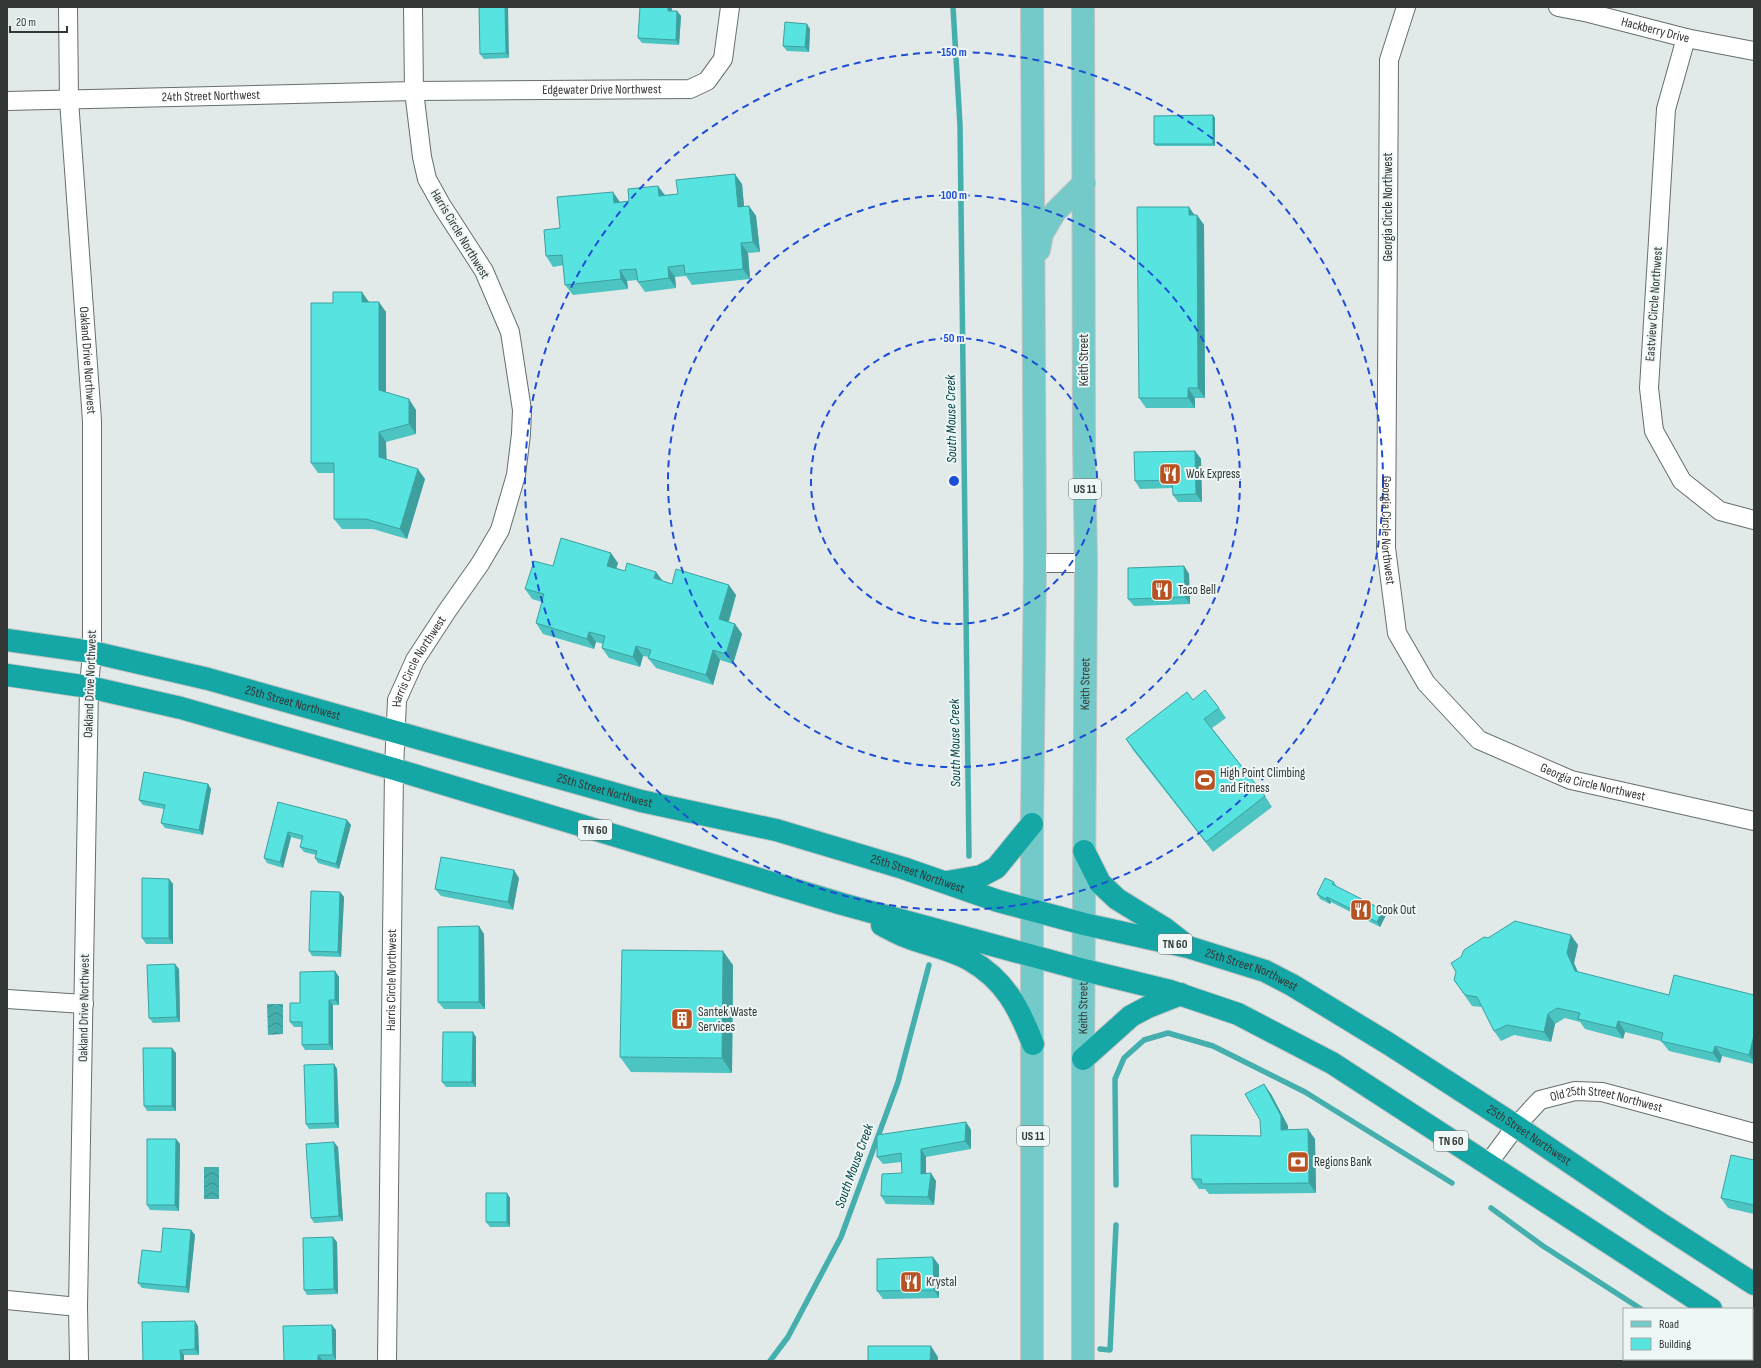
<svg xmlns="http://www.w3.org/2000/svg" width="1761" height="1368" font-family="'Sofia Sans Condensed',sans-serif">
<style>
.water{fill:url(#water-waves)}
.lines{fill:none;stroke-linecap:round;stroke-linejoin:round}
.stream{stroke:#45afad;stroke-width:5.5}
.street-casing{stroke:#676e6e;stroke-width:20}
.primary-casing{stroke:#c2c3c3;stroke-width:24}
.highway-casing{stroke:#c2c3c3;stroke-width:24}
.street{stroke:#fff;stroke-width:18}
.primary{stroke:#73cac9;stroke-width:22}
.highway{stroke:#15a7a5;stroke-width:22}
.wall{fill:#4bc4c2}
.shaded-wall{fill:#3da09e}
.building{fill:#57e4e1;stroke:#3da09e}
.ring{fill:none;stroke:#1d4ed8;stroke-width:2;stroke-dasharray:7 5}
.labels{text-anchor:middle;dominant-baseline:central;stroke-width:4;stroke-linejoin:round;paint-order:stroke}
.shield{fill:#eef7f6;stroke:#6b7170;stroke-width:1}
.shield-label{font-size:12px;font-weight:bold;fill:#333736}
.street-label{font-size:13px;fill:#333736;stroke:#eef7f6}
.poi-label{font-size:13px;fill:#333736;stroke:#eef7f6;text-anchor:start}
.water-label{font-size:14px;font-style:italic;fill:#004241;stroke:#eef7f6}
.centre{fill:#1d4ed8;stroke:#eef7f6;stroke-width:2}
.ring-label{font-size:12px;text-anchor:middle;font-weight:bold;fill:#1d4ed8;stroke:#eef7f6;stroke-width:4;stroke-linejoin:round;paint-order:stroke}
</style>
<defs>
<pattern id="water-waves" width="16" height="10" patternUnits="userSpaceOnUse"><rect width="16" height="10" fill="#45afad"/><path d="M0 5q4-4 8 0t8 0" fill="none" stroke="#3a8f8e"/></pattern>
</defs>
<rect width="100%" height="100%" fill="#e1e9e9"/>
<!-- water -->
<path class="water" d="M267 1004H283V1034L268 1035Z
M204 1167H219V1199H204Z"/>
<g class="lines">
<!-- stream -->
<path class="stream" d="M953 7 960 125 969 856
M1116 1185 1115 1079 1124 1058 1144 1040 1168 1033 1213 1046 1305 1092 1452 1183
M1491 1208 1543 1246 1641 1309
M1100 1349 1110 1350 1116 1225
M1719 1359 1722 1361
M770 1361 788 1337 841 1237 898 1082 929 965"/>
<!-- street casing -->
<g class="street-casing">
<g id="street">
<path id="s1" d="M68 7 69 100 92 421V652L89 687 78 1307 79 1361"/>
<path id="s2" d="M1406 7 1389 60 1386 548 1397 633 1426 683 1479 740 1571 780 1754 821"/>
<path id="s3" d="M1558 7 1589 13 1686 38 1754 51"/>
<path d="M1686 38 1666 109 1649 388 1654 431 1682 481 1720 511 1754 520"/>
<path id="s4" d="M7 101 414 91 690 89 707 81 723 59 730 7"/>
<path d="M1035 563H1086"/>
<path d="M7 999 84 1004"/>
<path id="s5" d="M1487 1165 1516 1126 1540 1100 1575 1091 1602 1092 1754 1133"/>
<path d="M7 1300 78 1307"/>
<path id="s6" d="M387 1361 394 769 397 700 415 660 447 611 480 564 500 530 516 475 521 434 522 410 510 332 484 271 442 206 427 179 422 157 414 91 413 7"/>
</g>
</g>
<!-- primary casing -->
<g class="primary-casing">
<g id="primary">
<path d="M1032 7 1035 563 1032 824V1361"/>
<path d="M1039 250 1042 234 1055 212 1084 183"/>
<path id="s7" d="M1083 1361V1059L1086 563 1084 444 1083 7"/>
</g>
</g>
<!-- highway casing -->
<g class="highway-casing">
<g id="highway">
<path id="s8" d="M7 640 92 652 208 679 641 801 776 830 903 868 998 901 1084 924 1188 947 1265 971 1292 985 1389 1044 1516 1126 1658 1222 1754 1284"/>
<path d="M7 675 89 687 181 708 394 769 842 904 1084 970 1170 991 1238 1014 1332 1063 1711 1309"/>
<path d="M1084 851 1100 883 1117 899 1164 928 1182 942"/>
<path d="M947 882 981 876 996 868 1032 824"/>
<path d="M882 925C890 929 898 934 907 937 927 945 951 949 970 960 1005 980 1019 1008 1033 1044"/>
<path d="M1083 1059 1131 1016 1148 1007 1181 994"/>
<path d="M1752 1335 1754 1337"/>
</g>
</g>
<!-- street -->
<use href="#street" class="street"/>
<!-- primary -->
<use href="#primary" class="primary"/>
<!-- highway -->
<use href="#highway" class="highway"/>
</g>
<!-- wall -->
<path class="wall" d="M479 7 509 58 484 59 480 54Z
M640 7H672V11H677L681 16 679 45 642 43 638 38Z
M810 29 809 52 787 51 783 46Z
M1213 115 1215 118V146H1156L1154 144Z
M742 184 744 206H749L756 216 760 252 748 253 750 279 692 285 686 276 675 277 676 288 645 292 638 282 637 280 627 281 628 289 573 295 565 285 564 265 553 267 546 256 560 228 620 202 629 201 658 186 665 195 678 194Z
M1194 215H1197L1204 225 1205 398H1195V408H1146L1139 398Z
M368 302 386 312V392L416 410V434L386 442V459L425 479 407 539 373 529H342L334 519V473H318L311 463Z
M1195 451 1201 459 1202 502H1178L1173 495V488L1140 489 1135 481Z
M618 563 616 568 625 571 656 572 663 581 672 584 736 595 729 622 735 624 742 634 733 664 720 660 713 685 656 668 648 658 649 657 643 656 640 667 609 658 602 648 603 644 596 642 594 649 543 634 536 623 542 602 532 599 525 589 553 566Z
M1184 566 1189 574 1190 604 1134 606 1128 599Z
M1193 700 1219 708 1226 718 1212 728 1265 796 1272 807 1213 852 1133 750 1126 739Z
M208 784 211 789 203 835 165 828 161 823 164 809 143 805 139 800Z
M278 802 351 825 339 869 318 863 315 858 316 855 304 852 300 847 302 840 291 837 283 868 267 863 264 858Z
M519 878 513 910 441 896 435 889Z
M169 879 173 884V944H146L142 938Z
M1334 882 1337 887 1383 910 1386 915 1380 927 1331 902 1330 904 1320 899 1317 894Z
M340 892 344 897 341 957 312 956 309 951Z
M484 934 485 1009H444L438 1002Z
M1488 938 1578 945 1574 963 1578 972 1669 995H1754V1064L1722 1056 1720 1063 1669 1051 1661 1041 1625 1032 1623 1039 1585 1029 1580 1022 1565 1018 1555 1024 1551 1042 1514 1035 1501 1041 1494 1031 1482 1007 1472 1006 1454 980 1461 957Z
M733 965 732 1073 631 1072 620 1057Z
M179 969 180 1022 153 1023 149 1018Z
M335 971 339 977V1005H333V1050H305L302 1045V1027H294L290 1022 300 1003Z
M476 1037V1087H446L442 1082Z
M176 1053V1111H147L144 1106Z
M334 1064 337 1069 339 1128 309 1129 306 1124Z
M1271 1094 1288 1126V1130L1315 1139 1316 1193 1209 1194 1205 1189H1199L1192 1179 1261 1136Z
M966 1122 971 1130V1149L926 1157V1173L936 1181 934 1205 886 1204 881 1196 902 1173 901 1162 883 1164 877 1157Z
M176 1139 180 1144 179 1211 150 1210 147 1205Z
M338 1147 343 1221 314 1223 311 1218Z
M1754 1160V1214L1728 1208 1721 1198Z
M507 1193 510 1198V1227H490L486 1222Z
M191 1230 195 1235 189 1293 142 1288 138 1283Z
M337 1242 338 1294 307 1295 304 1290Z
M939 1265V1298L883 1299 877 1291Z
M198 1326 199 1355H184V1361H143Z
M336 1330V1360H322V1361H284Z"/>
<!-- shaded-wall -->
<path class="shaded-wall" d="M505 7H508L509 58 506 53Z
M668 7H672L671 16 668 11Z
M677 11 681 16 679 45 676 40Z
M807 24 810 29 809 52 805 47Z
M1213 115 1215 118V146L1213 144Z
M735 174 742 184 745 217 738 207Z
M658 186 665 196H659Z
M613 192 620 202 621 213 614 203Z
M749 206 756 216 760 252 753 242Z
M1189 207 1196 217 1189 215Z
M1197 215 1204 225 1205 398 1198 388Z
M741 243 748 253 750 279 743 269Z
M668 267 675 277 676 288 669 278Z
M620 270 627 281 628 289 621 279Z
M362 292 369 302H362Z
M379 302 386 312V400L379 390Z
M1188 388 1195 398V408L1188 398Z
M409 399 416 410V434L409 424Z
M379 432 386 442 387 467 379 457Z
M1195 451 1201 459 1202 502 1196 494Z
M418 469 425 479 407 539 400 529Z
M611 553 618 563 614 576 607 566Z
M1184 566 1189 574 1190 604 1185 597Z
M656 572 663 582 654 578Z
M729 585 736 595 726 629 719 619Z
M735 624 742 634 733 664 726 654Z
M589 632 596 642 594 649 587 639Z
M636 646 643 656 640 667 633 657Z
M713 650 720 660 713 685 706 675Z
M208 784 211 789 203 835 199 830Z
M347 820 351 825 339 869 336 864Z
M288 832 291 837 283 868 280 862Z
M514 870 519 878 513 910 508 902Z
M169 879 173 884V944L169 938Z
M340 892 344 897 341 957 338 952Z
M1327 897 1331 902 1330 904 1326 899Z
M1383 910 1386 915 1380 927 1377 922Z
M479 926 484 934 485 1009 479 1002Z
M1571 935 1578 945 1574 963 1582 982 1575 971 1567 953Z
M723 951 733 965 732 1073 722 1058Z
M175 964 179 969 180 1022 177 1017Z
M335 971 339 977V1005L335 1000Z
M329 1000 333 1005V1050L329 1044Z
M1548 1014 1555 1024 1551 1042 1544 1032Z
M1618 1021 1625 1032 1623 1039 1616 1028Z
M473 1032 476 1037V1087L472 1082Z
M1754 1035V1061L1749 1055Z
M1715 1046 1722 1056 1720 1063 1713 1053Z
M172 1048 176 1053V1111L172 1106Z
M334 1064 337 1069 339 1128 335 1123Z
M1264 1084 1271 1094 1288 1126 1289 1140 1281 1130Z
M966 1122 971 1130V1149L965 1141Z
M1308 1129 1315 1139 1316 1193 1309 1183Z
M176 1139 180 1144 179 1211 175 1205Z
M334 1142 338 1147 343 1221 339 1216Z
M921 1149 926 1157V1181L921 1174Z
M931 1173 936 1181 934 1205 928 1197Z
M507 1193 510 1198V1227L507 1222Z
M191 1230 195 1235 189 1293 186 1287Z
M333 1237 337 1242 338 1294 334 1289Z
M933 1257 939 1265V1298L934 1290Z
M195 1321 198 1326 199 1355 195 1349Z
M332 1325 336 1330V1360L333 1355Z
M931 1346 938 1357V1361H930Z
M180 1350 184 1355V1361H181Z
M318 1355 322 1360V1361H318Z"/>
<!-- building -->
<path class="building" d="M479 7H505L506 53 480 54Z
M640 7H668V11H677L676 40 638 38Z
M785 22 807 24 805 47 783 46Z
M1213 115V144H1154V116Z
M735 174 738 207 749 206 753 242 741 243 743 269 685 274 684 265 668 267 669 278 638 282 636 269 620 270 621 279 565 285 562 255 546 256 544 230 560 228 557 197 613 192 614 203 629 201 628 189 658 186 659 196 678 194 676 180Z
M1137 207H1189V215H1197L1198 388H1188V398H1139Z
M333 292H362V302H379V390L409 399V424L379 432V457L418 469 400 529 366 519H334V463H311V303H333Z
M1195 451 1196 494 1173 495 1172 480 1135 481 1134 452Z
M561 538 611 553 607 566 625 571 627 563 656 572 654 578 672 584 676 569 729 585 719 619 735 624 726 654 713 650 706 675 648 658 651 650 636 646 633 657 602 648 605 636 589 632 587 639 536 623 544 594 525 589 534 561 553 566Z
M1184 566 1185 597 1128 599V568Z
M1205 690 1219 708 1204 719 1265 796 1206 842 1126 739 1187 692 1193 700Z
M144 772 208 784 199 830 161 823 165 805 139 800Z
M278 802 347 820 336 864 315 858 317 851 300 847 303 836 288 832 280 862 264 858Z
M441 857 514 870 508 902 435 889Z
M142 878 169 879V938H142Z
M1325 878 1334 882 1332 884 1383 910 1377 922 1327 897 1326 899 1317 894Z
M311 891 340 892 338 952 309 951Z
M1515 921 1571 935 1567 953 1575 971 1669 995 1674 975 1754 995V1035L1749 1055 1715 1046 1713 1053 1661 1041 1663 1033 1618 1021 1616 1028 1578 1019 1580 1013 1557 1008 1548 1014 1544 1032 1507 1025 1494 1031 1477 997 1465 995 1454 980 1456 972 1451 963 1461 957 1464 950 1484 937 1488 938Z
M479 926V1002H438V927Z
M622 950 723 951 722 1058 620 1057Z
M175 964 177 1017 149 1018 147 965Z
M335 971V1000H329V1044L302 1045V1022H290V1003H300V972Z
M443 1032H473L472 1082H442Z
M143 1048H172V1106H144Z
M334 1064 335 1123 306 1124 304 1065Z
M1264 1084 1281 1116V1130L1308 1129 1309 1183 1202 1184 1201 1179H1192L1191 1135 1261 1136 1260 1120 1245 1094Z
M966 1122 965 1141 921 1149V1174L931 1173 928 1197 881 1196 882 1174 902 1173 901 1153 877 1157V1135Z
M147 1139H176L175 1205H147Z
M334 1142 339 1216 311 1218 306 1144Z
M1731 1155 1754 1160V1205L1721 1198Z
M486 1193H507V1222H486Z
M163 1228 191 1230 186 1287 138 1283 142 1250 161 1252Z
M333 1237 334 1289 304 1290 303 1238Z
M933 1257 934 1290 877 1291V1259Z
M195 1321V1349L180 1350 181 1361H143L142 1322Z
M332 1325 333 1355H318V1361H284L283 1326Z
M868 1346H931L930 1361H868Z"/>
<!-- distance rings -->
<g class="ring">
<circle cx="954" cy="481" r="143"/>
<circle cx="954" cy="481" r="286"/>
<circle cx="954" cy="481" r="429"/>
</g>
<!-- icons -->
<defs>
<g id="restaurant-square" transform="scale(1.15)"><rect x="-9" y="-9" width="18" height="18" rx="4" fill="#b75222" stroke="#eef7f6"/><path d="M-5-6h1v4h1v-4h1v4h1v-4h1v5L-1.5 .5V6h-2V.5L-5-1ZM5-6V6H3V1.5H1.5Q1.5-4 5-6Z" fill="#fff"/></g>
<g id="stadium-square" transform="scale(1.15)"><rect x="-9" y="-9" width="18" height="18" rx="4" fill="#b75222" stroke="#eef7f6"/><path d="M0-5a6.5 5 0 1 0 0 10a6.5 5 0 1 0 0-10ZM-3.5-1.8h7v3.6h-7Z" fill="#fff"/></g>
<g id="building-square" transform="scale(1.15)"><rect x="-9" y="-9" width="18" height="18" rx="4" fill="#b75222" stroke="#eef7f6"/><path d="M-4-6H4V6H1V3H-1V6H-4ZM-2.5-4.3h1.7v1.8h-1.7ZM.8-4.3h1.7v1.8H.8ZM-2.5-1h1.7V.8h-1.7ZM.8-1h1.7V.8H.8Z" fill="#fff"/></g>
<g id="bank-square" transform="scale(1.15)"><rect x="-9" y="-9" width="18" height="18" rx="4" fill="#b75222" stroke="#eef7f6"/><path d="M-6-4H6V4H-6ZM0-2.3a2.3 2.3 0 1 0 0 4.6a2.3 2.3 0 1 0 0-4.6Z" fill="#fff"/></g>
</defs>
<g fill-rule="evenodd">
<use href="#restaurant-square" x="1170" y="474"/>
<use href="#restaurant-square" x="1162" y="590"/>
<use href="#stadium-square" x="1205" y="780"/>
<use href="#restaurant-square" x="1361" y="910"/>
<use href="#building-square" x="682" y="1019"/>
<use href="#bank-square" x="1298" y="1162"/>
<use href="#restaurant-square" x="911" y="1282"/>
</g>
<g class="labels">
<!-- shield labels -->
<g class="shield">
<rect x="1069" y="479" width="32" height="20" rx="3"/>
<rect x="578" y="820" width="34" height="20" rx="3"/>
<rect x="1158" y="934" width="34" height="20" rx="3"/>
<rect x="1017" y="1126" width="32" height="20" rx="3"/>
<rect x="1434" y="1131" width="34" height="20" rx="3"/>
</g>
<g class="shield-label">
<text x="1085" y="489">US 11</text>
<text x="595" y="830">TN 60</text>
<text x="1175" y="944">TN 60</text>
<text x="1033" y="1136">US 11</text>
<text x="1451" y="1141">TN 60</text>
</g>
<!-- street labels -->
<g class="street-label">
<text stroke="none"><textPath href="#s3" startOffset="100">Hackberry Drive</textPath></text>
<text stroke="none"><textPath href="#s4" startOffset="595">Edgewater Drive Northwest</textPath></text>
<text stroke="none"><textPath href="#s4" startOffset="204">24th Street Northwest</textPath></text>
<text transform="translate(1388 207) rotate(-90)">Georgia Circle Northwest</text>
<text transform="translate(460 234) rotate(59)">Harris Circle Northwest</text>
<text transform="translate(1654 304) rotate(-86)">Eastview Circle Northwest</text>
<text stroke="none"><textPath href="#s1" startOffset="354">Oakland Drive Northwest</textPath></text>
<text transform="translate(1084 360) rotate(-90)">Keith Street</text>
<text stroke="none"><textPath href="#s2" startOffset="526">Georgia Circle Northwest</textPath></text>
<text stroke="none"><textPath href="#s6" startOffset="705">Harris Circle Northwest</textPath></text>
<text transform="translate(90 684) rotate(-88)">Oakland Drive Northwest</text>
<text stroke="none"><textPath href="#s7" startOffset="677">Keith Street</textPath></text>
<text stroke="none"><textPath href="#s8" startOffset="293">25th Street Northwest</textPath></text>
<text stroke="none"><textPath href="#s2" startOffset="887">Georgia Circle Northwest</textPath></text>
<text stroke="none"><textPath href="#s8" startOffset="617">25th Street Northwest</textPath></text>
<text stroke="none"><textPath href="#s8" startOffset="941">25th Street Northwest</textPath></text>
<text stroke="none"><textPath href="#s8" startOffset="1289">25th Street Northwest</textPath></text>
<text stroke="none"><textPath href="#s6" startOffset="381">Harris Circle Northwest</textPath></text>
<text transform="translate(84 1008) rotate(-89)">Oakland Drive Northwest</text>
<text stroke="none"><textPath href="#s7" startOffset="353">Keith Street</textPath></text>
<text stroke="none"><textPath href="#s5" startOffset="152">Old 25th Street Northwest</textPath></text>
<text stroke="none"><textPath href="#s8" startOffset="1613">25th Street Northwest</textPath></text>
</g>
<!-- poi labels -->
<g class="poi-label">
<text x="1186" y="474">Wok Express</text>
<text x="1178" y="590">Taco Bell</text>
<text x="1220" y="773">High Point Climbing<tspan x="1220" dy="15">and Fitness</tspan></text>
<text x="1376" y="910">Cook Out</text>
<text x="698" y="1012">Santek Waste<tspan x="698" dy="15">Services</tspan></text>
<text x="1314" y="1162">Regions Bank</text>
<text x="926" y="1282">Krystal</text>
</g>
<!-- water labels -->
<g class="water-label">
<text transform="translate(951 419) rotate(-91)">South Mouse Creek</text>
<text transform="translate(955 743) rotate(-91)">South Mouse Creek</text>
<text transform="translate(854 1166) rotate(-70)">South Mouse Creek</text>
</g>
</g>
<circle cx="954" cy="481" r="6" class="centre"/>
<g class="ring-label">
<text x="954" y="56">150 m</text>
<text x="954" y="199">100 m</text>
<text x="954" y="342">50 m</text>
</g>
<!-- border -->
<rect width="1761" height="1368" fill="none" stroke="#333736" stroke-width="16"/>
<!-- legend -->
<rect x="1623" y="1308" width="130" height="52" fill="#eef7f6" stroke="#a3aaa9"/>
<rect x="1631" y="1321" width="20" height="6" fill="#73cac9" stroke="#a3aaa9"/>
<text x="1659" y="1328" font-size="12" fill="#333736">Road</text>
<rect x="1631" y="1338" width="20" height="12" fill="#57e4e1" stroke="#a3aaa9"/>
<text x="1659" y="1348" font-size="12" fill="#333736">Building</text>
<!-- scale -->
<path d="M10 26v6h57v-6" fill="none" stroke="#333736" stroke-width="2"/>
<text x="16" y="26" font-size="12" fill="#333736" stroke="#eef7f6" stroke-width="3" paint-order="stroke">20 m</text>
</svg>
